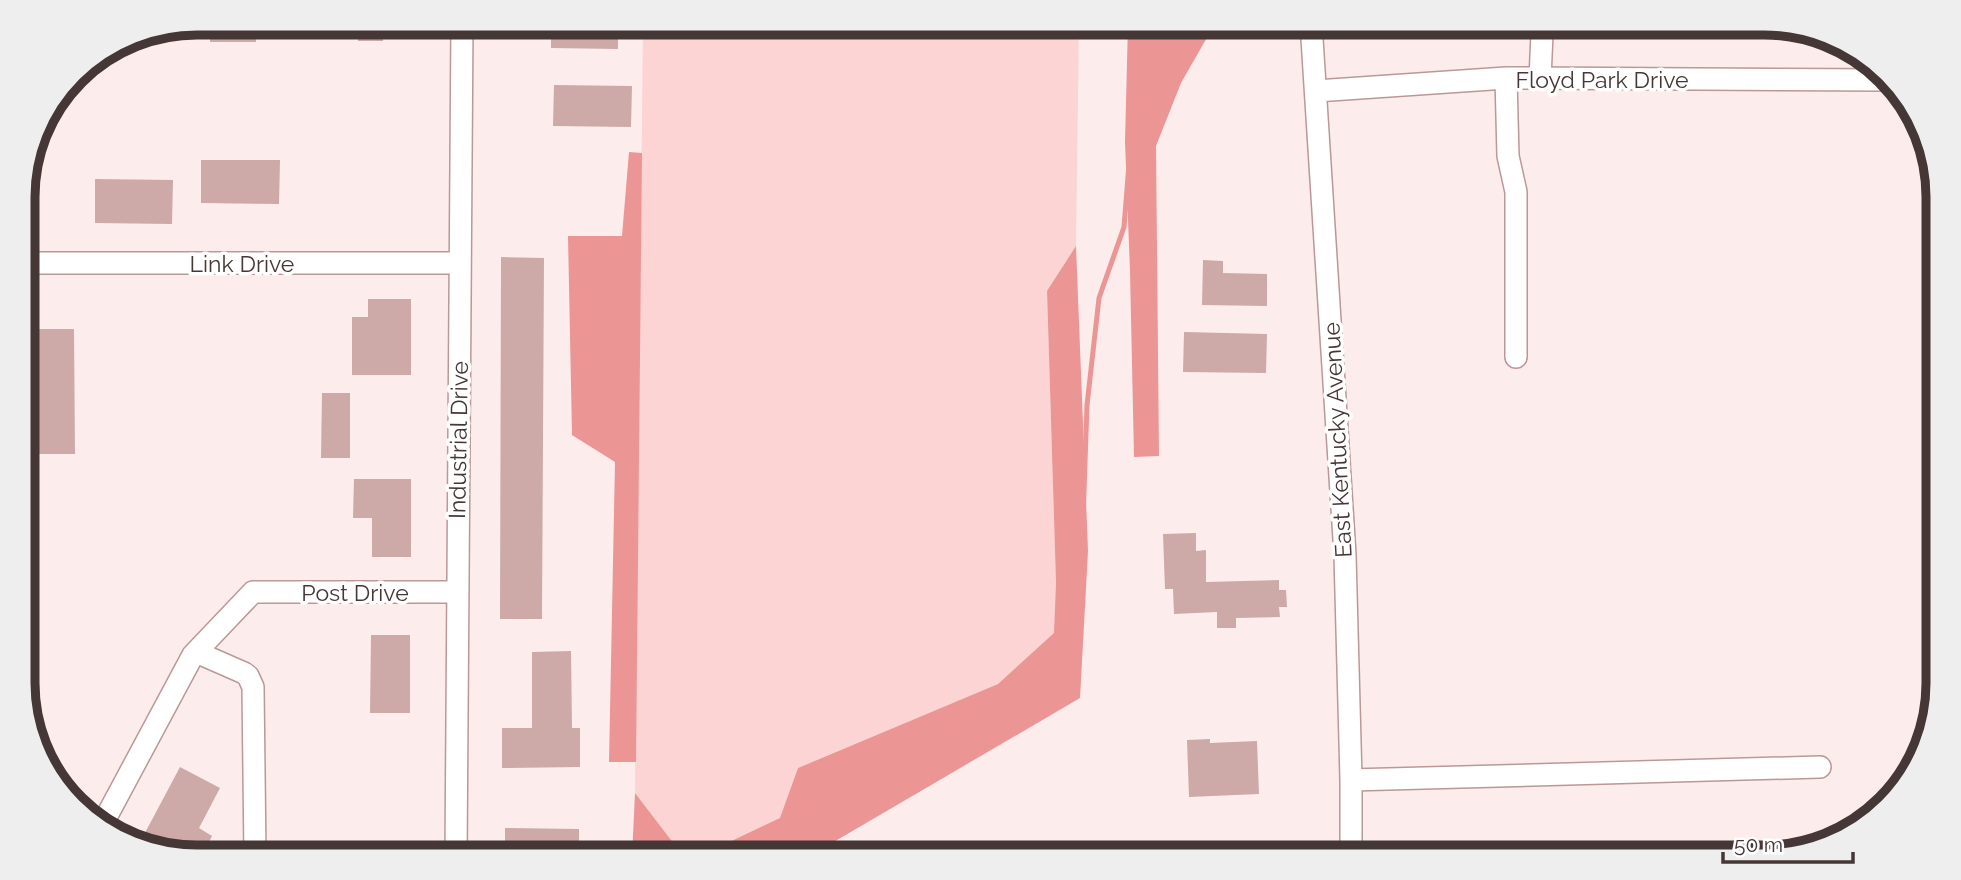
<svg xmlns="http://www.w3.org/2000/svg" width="1961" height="880" font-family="Raleway,sans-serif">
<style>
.green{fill:#fbd4d3}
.forest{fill:#eb9594}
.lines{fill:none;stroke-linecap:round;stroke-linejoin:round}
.stream{stroke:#eb9595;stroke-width:5}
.building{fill:#cda9a8}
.minor-casing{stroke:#ba9897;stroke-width:24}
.minor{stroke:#fff;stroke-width:21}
.labels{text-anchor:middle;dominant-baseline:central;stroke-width:7;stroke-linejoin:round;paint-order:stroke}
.street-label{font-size:23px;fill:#463737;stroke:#fefefe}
.rim{fill:none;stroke:#463737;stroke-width:9}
</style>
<rect width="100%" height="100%" fill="#fcedec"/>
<!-- green -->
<path class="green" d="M643 23H1079L1076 246 1047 292 1056 583 1055 633 998 684 798 768 781 818 698 857H684L635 793Z"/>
<!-- forest -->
<path class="forest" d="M1128 23H1248L1209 34 1181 83 1156 146 1159 456 1134 457 1130 271 1125 142Z
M629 152 642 153 636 762H609L615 462 572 435 568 236H622Z
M1076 246 1088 551 1080 698 808 857H698L780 818 798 768 998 684 1054 633 1056 583 1047 291Z
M635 793 684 857H632Z"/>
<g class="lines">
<!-- stream -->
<path class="stream" d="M781 857 795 828 807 817 1049 703 1064 664 1075 569 1083 520 1087 405 1099 298 1124 227 1136 76V23"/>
</g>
<!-- building -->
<path class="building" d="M210 23H256V42H210Z
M357 23H383V41H358Z
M551 23H618V49L551 48Z
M554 85 632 86 631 127 553 126Z
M201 160H280L279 204 201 203Z
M95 179 173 180 172 224 95 223Z
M501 257 544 258 542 619H500Z
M1203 260 1223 261V273L1267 274V306L1202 305Z
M368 299H411V375H352V317H368Z
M33 329H74L75 454H34V364H24L23 334H34Z
M1184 332 1267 334 1266 373 1183 372Z
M322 393H350V458H321Z
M354 479H411V557H372V518H353Z
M1196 533V551L1206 550V582L1279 580V590H1286L1287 607H1279L1280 617 1236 618V628H1217V612L1174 614 1173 589H1165L1163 534Z
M371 635H410V713H370Z
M571 651 572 728H580V767L502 768V728H532V652Z
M1210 739V743L1257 741 1259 794 1189 797 1187 740Z
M180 767 220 788 199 828 212 836 201 857 138 846Z
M505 828 579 829V857H505Z"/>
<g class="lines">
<!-- minor casing -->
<g class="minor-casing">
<path id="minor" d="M1311 23 1345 555 1351 780V857
M1506 78 1508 156 1516 192V357
M1540 78 1542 34
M1316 91 1506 78 1888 80
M23 263H460
M196 652 244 673 248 676 253 687 255 857
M1351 780 1820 767
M103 823 193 655 253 592H457
M456 857 462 23"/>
</g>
<!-- minor -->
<use href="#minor" class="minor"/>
</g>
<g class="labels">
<!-- street labels -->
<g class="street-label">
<text x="1602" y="79">Floyd Park Drive</text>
<text x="242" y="263">Link Drive</text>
<text transform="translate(458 440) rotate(-89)">Industrial Drive</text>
<text transform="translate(1337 440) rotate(-93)">East Kentucky Avenue</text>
<text x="355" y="592">Post Drive</text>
</g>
</g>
<!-- crop -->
<path d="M0 0H1961V880H0ZM197 35H1764A162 162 0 0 1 1926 197V683A162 162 0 0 1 1764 845H197A162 162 0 0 1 35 683V197A162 162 0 0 1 197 35Z" fill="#efeeee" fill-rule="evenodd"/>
<path class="rim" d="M197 35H1764A162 162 0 0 1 1926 197V683A162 162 0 0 1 1764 845H197A162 162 0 0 1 35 683V197A162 162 0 0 1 197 35Z"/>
<!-- scale -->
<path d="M1723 852v10h130v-10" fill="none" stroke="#463737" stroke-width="3.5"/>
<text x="1734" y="852" font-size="21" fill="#463737" stroke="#fefefe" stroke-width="5" paint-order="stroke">50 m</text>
</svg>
